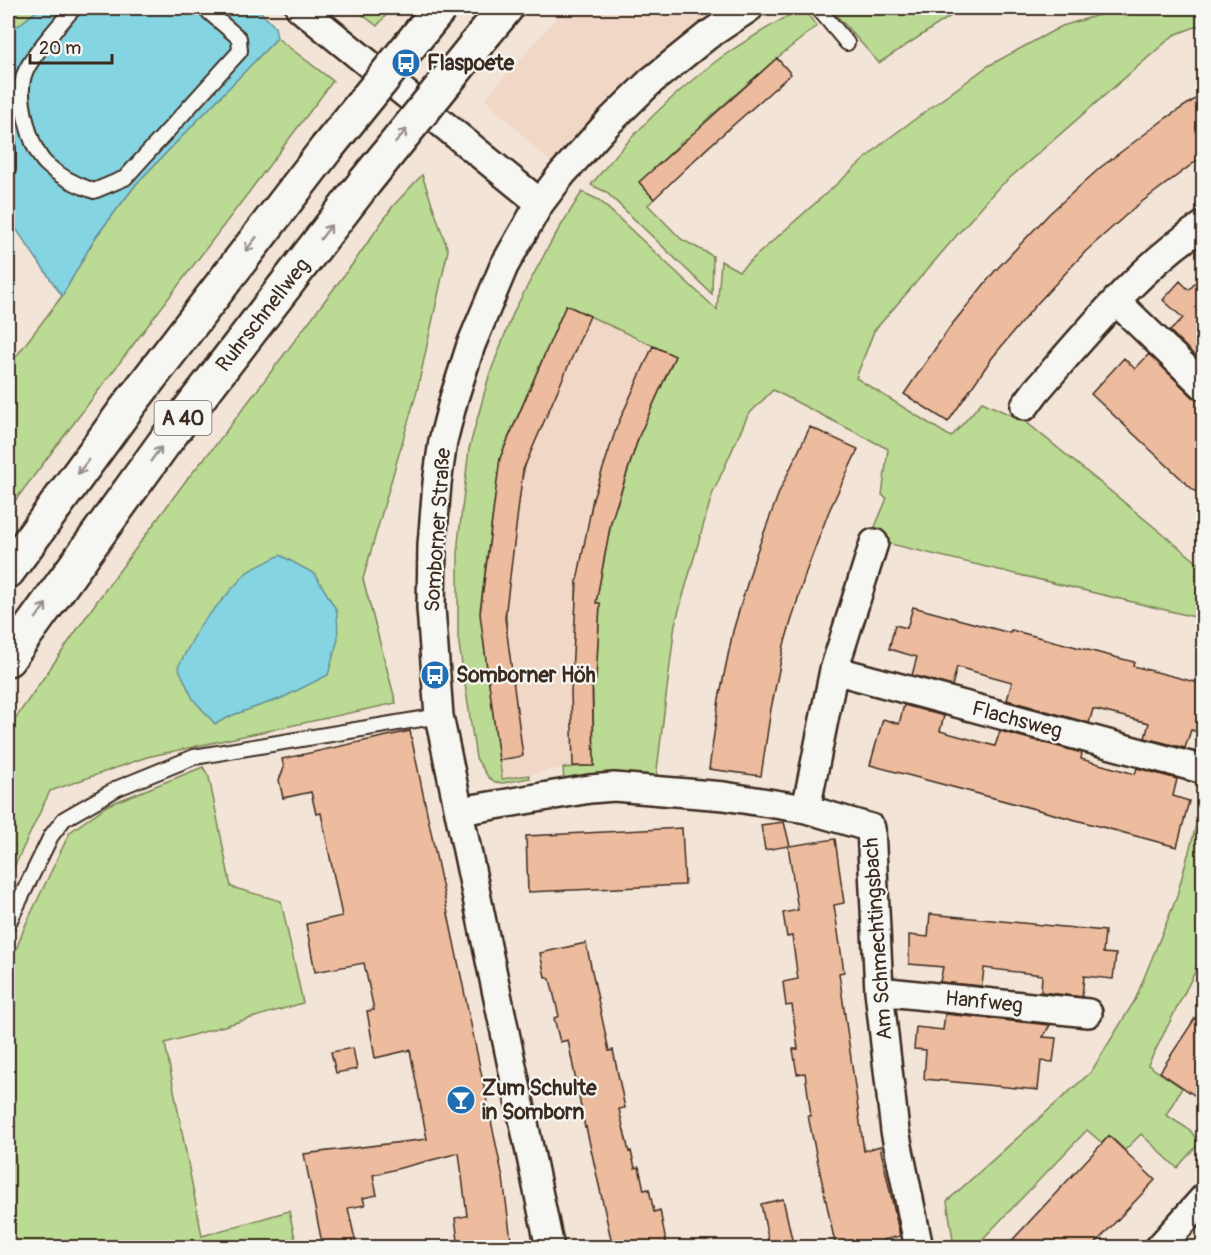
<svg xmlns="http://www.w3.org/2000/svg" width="1211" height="1255" font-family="Pangolin,sans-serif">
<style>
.built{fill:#f1d8c6}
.green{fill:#bbda93;stroke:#7b8258;stroke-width:1.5}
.water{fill:#85d4e2;stroke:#679094;stroke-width:1.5}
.building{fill:#edbb9d;stroke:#3b2a1e;stroke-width:1.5}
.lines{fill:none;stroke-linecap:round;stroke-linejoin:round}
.lane-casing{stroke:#3b2a1e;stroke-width:18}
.street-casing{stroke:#3b2a1e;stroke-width:32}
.highway-casing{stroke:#3b2a1e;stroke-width:38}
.lane{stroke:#f6f6f2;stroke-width:14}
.street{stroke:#f6f6f2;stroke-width:27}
.highway{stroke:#f6f6f2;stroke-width:33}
.highway-bridge-casing{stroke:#3b2a1e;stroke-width:38;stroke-linecap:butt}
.highway-bridge{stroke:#f6f6f2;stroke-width:33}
.oneway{stroke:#989088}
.labels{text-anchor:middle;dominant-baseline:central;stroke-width:4.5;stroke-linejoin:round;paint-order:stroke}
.shield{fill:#f6f6f2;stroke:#73675e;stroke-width:1.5}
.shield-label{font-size:20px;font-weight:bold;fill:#3b2a1e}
.poi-label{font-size:21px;font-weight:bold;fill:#3b2a1e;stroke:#f6f6f2;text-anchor:start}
.street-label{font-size:21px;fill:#3b2a1e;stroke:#f6f6f2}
</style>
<rect width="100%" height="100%" fill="#f3e4d8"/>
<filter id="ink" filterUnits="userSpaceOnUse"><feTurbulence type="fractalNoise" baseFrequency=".0167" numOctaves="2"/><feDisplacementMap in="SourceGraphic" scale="12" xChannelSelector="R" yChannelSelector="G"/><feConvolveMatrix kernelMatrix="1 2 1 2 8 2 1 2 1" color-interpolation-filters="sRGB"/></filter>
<g filter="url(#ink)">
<!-- built -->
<path class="built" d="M565 8H749L562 174 485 99Z
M590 316 653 346 616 428 593 498 576 586 571 691 573 766 502 780 499 760 523 756 506 612 522 479 526 463Z"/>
<!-- green -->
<path class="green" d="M8 8H40L18 26 8 23Z
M354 8H392L377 26Z
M802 8 817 26 777 58 704 122 717 139 698 157 683 141 640 182 654 199 648 205 681 239 713 256 712 294 606 192 591 185C628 138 671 95 719 59 745 40 774 24 802 8Z
M830 8H963L879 63Z
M1122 8H1203V24L1174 35 996 190 874 331 856 378 951 437 982 402 1026 422 1203 567V619L870 539 887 498 882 495 888 449 773 390 748 415 712 495 675 624 656 778 564 780 563 768 594 765 593 691 572 678 596 679 600 604 576 602V586L598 590 612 519 590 514 593 498 617 505 639 436 675 356 566 305 502 452 526 463 522 479 498 475 480 610 506 612 507 633 483 637 502 779 529 775 530 778 503 783 495 782 488 777 476 758 458 637V543L469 449 489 376 514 311 551 242 582 192 599 200 717 310 721 261 739 271 885 141 988 66 1062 26Z
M277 38 333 81 8 510V367L62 296 95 238 137 183Z
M422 175 448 250 417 391 363 579 396 703 147 757 50 791 8 880V729L97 601 187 479 214 447 354 262 393 206Z
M203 767 209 777 231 887 281 901 303 1003 165 1043 202 1236 289 1211 297 1247H8V971L25 926 70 832 108 805Z
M1203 800V956L1148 1065 1182 1088 1166 1115 1190 1130 1199 1143 1177 1168 1141 1134 1125 1150 1109 1135 1102 1143 1087 1130 975 1247H954L947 1201 1091 1072 1135 1000 1176 899Z"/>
<!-- water -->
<path class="water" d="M40 8H257L275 27 277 38 137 183 95 238 62 296 8 217V23L18 26Z
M280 555 315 574 337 611 338 639 328 675 282 698 233 715 215 724 193 699 178 667 201 624 247 572Z"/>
<!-- building -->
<path class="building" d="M777 58 791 74 706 149 654 199 639 182Z
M1203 94V156L1135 207 1086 251 1034 307 992 358 948 422 904 394 950 327 994 272 1050 213 1101 167 1166 118Z
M1203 274V364L1170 331 1183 318 1163 300 1180 281 1189 290Z
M566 305 590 316 523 470 505 618 523 756 499 760 480 614 500 458Z
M653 346 675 356 639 436 611 522 596 603H600L596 680 592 679 594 766H573L571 691 577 581 593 499 617 426Z
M1149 354 1193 397 1203 401V499L1091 394 1124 358 1135 369Z
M810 427 858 449 829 511 806 572 784 645 771 709 761 776 709 769 719 699 733 631 756 554 780 490Z
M913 607 1010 633 1011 630 1134 662 1133 666 1203 684V733L1191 730 1185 748 1145 738 1149 723 1093 709 1089 723 1007 700 1012 682 957 667 952 686 912 675 917 657 889 649 895 625 907 628Z
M904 705 944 716 940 731 995 746 1000 731 1082 753 1081 759 1135 774 1137 768 1177 779 1173 796 1189 801 1177 847 870 765 883 719 899 724Z
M410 731 503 1178 512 1248H459L455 1218 467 1216 459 1153 373 1175 377 1195 363 1198 365 1205 348 1208 357 1248H323L304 1154 427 1139 410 1050 375 1058 367 1011 374 1010 364 963 315 972 306 924 342 916 321 813 316 814 311 792 283 798 279 780 284 768 282 759Z
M784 822 790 846 835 839 844 903 834 905 844 972 839 973 864 1151 880 1146 900 1236 883 1240 885 1248H836L808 1116H811L805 1073 797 1074 793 1049H798L792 1005 786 1006 783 982 798 979 792 936 787 937 783 913 798 910 788 846 765 850 761 825Z
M682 828 685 885 528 892 526 836Z
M930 914 1105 931 1103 953 1116 954 1113 979 1084 976 1082 997 1041 992 1042 975 984 968 982 986 940 982 943 967 909 964V935L928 937Z
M586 943 609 1051 613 1050 625 1108 619 1109 629 1152 631 1151 635 1168 639 1167 644 1190 649 1189 654 1212 660 1210 667 1248H613L586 1127 585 1128 568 1040 560 1042 554 1018 559 1016 550 979 545 977 540 953Z
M1203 1006V1101L1160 1072Z
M945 1014 1050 1025 1043 1037 1056 1038 1053 1062 1041 1061 1038 1090 924 1079 926 1050 914 1049 916 1027 943 1030Z
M353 1048 357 1069 336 1073 331 1052Z
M1109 1136 1155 1180 1091 1248H1005Z
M783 1199 794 1248H770L761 1204Z"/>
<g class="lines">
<!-- lane casing -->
<g class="lane-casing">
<path id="lane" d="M74 8C60 24 31 56 24 75 17 97 30 148 46 164 60 177 77 185 94 191L125 178 240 51 239 38 204 8
M818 8 847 43
M8 143V170
M8 924 51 836 64 819 118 788 194 757 439 716"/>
</g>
<!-- street casing -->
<g class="street-casing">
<path id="street" d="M300 8 540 203
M1116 301 1204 386
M1025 406 1036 391C1085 335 1141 265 1204 225
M834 670 1201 769
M806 809 834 670 874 543
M460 811 590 789 614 787 724 796 806 809 871 828 879 991 895 1131 919 1248
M879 991 1088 1013
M550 1248 439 716 431 608 432 545 437 483 443 441 454 398 471 345 504 266 540 203 562 174 608 123 651 81 707 36 749 8
M1159 1248 1204 1198"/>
</g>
<!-- highway casing -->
<g class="highway-casing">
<path id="highway" d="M486 32 506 8
M8 571 129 405 326 149
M8 659 164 443 365 182"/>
</g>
<!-- lane -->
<use href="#lane" class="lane"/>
<!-- street -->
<use href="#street" class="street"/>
<!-- highway -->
<use href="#highway" class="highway"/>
<!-- highway-bridge casing -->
<g class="highway-bridge-casing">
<path id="highway-bridge" d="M326 149 440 8
M365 182 486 32"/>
</g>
<!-- highway-bridge -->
<use href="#highway-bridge" class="highway-bridge"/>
</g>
<!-- one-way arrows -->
<defs><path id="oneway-shaft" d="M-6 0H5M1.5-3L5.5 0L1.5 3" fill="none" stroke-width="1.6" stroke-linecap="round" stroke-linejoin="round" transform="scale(1.5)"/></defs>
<g class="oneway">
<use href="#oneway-shaft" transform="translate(401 136) rotate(-51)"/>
<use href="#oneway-shaft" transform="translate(326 232) rotate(-53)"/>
<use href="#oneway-shaft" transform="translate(251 244) rotate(128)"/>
<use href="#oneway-shaft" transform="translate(156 454) rotate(-54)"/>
<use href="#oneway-shaft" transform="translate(83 467) rotate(126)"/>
<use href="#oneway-shaft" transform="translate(41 611) rotate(-55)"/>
</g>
</g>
<!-- icons -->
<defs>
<g id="bus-disc" transform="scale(1.5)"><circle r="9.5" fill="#1f6fb2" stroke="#f6f6f2"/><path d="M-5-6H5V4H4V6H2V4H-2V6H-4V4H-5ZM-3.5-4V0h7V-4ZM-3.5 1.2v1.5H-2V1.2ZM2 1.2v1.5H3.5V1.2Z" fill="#fff"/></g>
<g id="bar-disc" transform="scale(1.5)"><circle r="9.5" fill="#1f6fb2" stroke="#f6f6f2"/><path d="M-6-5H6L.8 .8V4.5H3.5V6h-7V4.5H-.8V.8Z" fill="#fff"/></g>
</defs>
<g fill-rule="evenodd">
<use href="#bus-disc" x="406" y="63"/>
<use href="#bus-disc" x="435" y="675"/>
<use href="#bar-disc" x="461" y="1100"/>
</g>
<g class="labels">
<!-- shield labels -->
<rect class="shield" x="154.5" y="401" width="57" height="34" rx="4.5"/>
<g class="shield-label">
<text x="183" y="418">A 40</text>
</g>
<!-- poi labels -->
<g class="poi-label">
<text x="427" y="63">Flaspoete</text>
<text x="456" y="675">Somborner Höh</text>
<text x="482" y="1088">Zum Schulte<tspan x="482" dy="24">in Somborn</tspan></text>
</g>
<!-- street labels -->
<g class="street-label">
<text transform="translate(263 315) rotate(-52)">Ruhrschnellweg</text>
<text transform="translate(438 530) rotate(-86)">Somborner Straße</text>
<text transform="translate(1017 720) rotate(15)">Flachsweg</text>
<text transform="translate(878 939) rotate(-94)">Am Schmechtingsbach</text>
<text transform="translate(984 1002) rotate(6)">Hanfweg</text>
</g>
</g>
<!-- margin -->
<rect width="1211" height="1255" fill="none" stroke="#f6f6f2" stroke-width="30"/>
<rect x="15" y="15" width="1181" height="1225" fill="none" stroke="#3b2a1e" stroke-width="2" filter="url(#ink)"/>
<!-- scale -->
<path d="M30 54v9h82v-9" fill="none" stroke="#3b2a1e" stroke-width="3"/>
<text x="39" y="54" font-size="18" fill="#3b2a1e" stroke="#f6f6f2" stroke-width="4.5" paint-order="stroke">20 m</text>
</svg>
